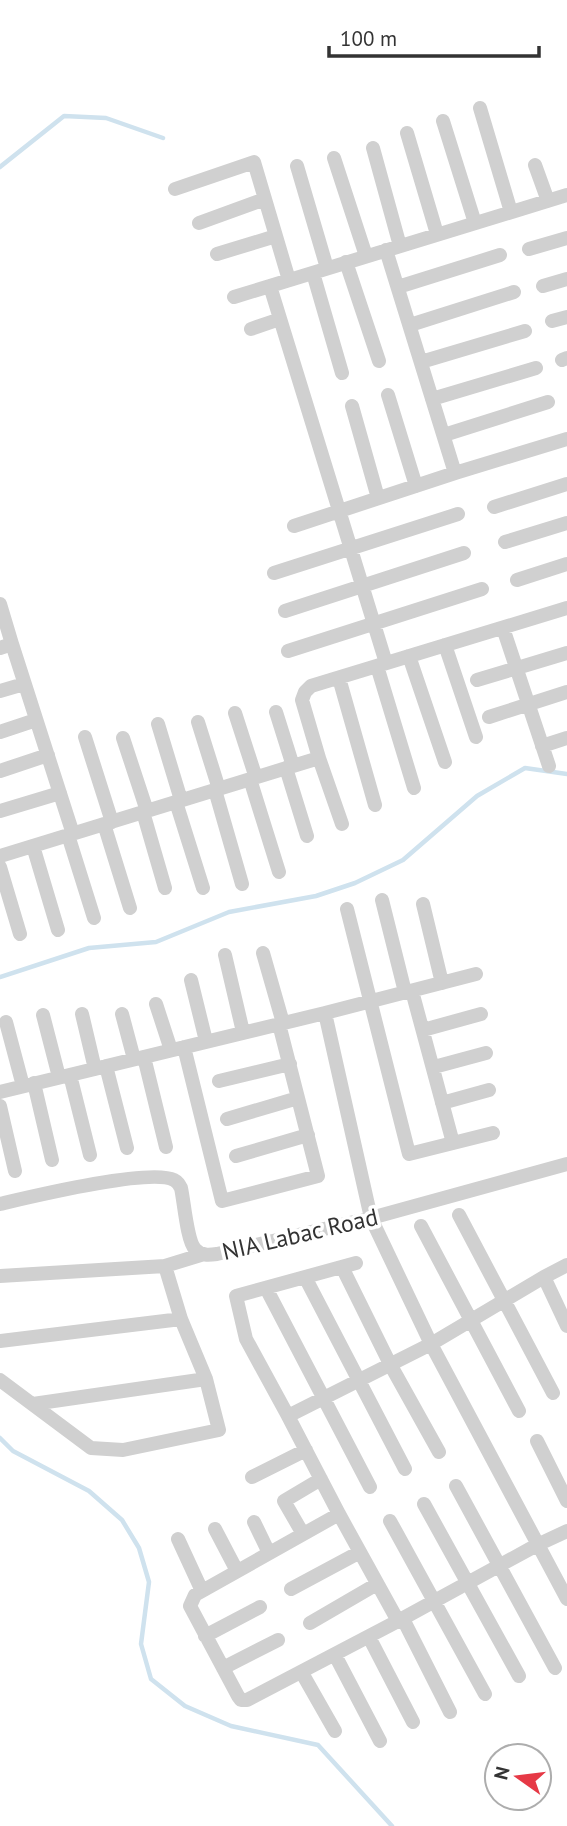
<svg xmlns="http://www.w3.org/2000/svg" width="567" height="1826" font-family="'PT Sans',sans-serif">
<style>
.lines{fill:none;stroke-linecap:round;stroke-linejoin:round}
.stream{stroke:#cfe2ee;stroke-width:4.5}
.minor{stroke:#d0d0d0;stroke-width:14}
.labels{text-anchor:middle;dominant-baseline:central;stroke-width:7;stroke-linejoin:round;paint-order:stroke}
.street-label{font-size:24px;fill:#333;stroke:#fff}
</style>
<rect width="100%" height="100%" fill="#fff"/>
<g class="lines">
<!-- stream -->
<path class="stream" d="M0 167 64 116 106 118 163 138
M0 977 89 948 156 942 229 912 316 896 355 883 403 860 477 796 525 768 567 774
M0 1438 13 1451 89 1491 122 1520 139 1548 149 1582 141 1644 151 1679 185 1706 231 1726 318 1745 392 1826"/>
<!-- minor -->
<path class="minor" d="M480 108 511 212
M443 121 475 223
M407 133 437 234
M373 148 400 246
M334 158 366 256
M535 165 548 201
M297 166 327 268
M175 189 254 162 289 280
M199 223 265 199
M529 249 567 238
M386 250 455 473
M217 254 276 236
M346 262 379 361
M313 273 342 373
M543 286 567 279
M398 287 500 255
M234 297 270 286
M552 321 567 317
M410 325 514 292
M251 329 280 319
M562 360 567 358
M421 362 525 331
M388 395 416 486
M432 399 536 368
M352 406 378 498
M444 435 548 402
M494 507 567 484
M294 526 455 473 567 439
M505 542 567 523
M274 573 458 514
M517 580 567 564
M0 604 12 644
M285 611 464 553
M503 628 549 766
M445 645 476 737
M0 648 12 644 73 834
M288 651 482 589
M409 656 445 762
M386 663 270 286 567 195
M377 666 414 788
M339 678 375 805
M477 680 567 653
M0 691 24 684
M276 712 293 766
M235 713 256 778
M489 717 567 692
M198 722 219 789
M158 724 181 800
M0 732 36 720
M85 737 112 822
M123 738 147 811
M542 746 567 738
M319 758 342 824
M286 768 307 836
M0 771 48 755
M250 779 279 872
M215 790 242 884
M176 802 203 888
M0 811 60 793
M143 812 165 888
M104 824 130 908
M68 835 94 918
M33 846 58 930
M0 856 319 758 302 700 305 692 311 686 567 608
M0 867 20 934
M382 900 405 992
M423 904 442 983
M347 909 409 1154 493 1133
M263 953 283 1023
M225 955 243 1032
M191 980 206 1041
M412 991 453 1143
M156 1004 171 1050
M325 1013 476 974
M82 1014 95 1069
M122 1014 134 1059
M43 1015 59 1077
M6 1022 23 1086
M423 1030 481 1014
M184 1047 222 1201 318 1176 279 1024
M144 1057 166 1147
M106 1066 127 1148
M434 1067 486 1053
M70 1075 90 1155
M219 1081 290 1064
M34 1083 52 1160
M0 1092 325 1013 371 1218 431 1344 567 1599
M442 1103 489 1090
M0 1106 15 1171
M227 1119 298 1098
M236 1156 308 1135
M0 1204C30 1197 150 1168 174 1180 178 1182 179 1184 181 1188 184 1201 187 1241 195 1249 201 1256 209 1255 217 1254L371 1218 567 1164
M459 1215 553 1393
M421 1226 519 1411
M342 1267 390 1364 439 1452
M0 1276 165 1266 204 1254
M305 1277 405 1469
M544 1277 567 1265
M266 1288 370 1487
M567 1326 544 1277 431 1344 288 1416 339 1514 398 1621 537 1545 567 1531
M0 1341 181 1319
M0 1380 91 1448 123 1450 219 1430 206 1379 181 1319 165 1266
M33 1404 206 1379
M288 1416 246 1339 236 1296 356 1263
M537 1441 567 1501
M252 1477 306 1450
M456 1486 555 1668
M424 1504 519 1676
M339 1514 195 1595 190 1606 238 1696 241 1700H247L398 1621
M390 1521 485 1694
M254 1522 269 1553
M215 1529 237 1571
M303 1534 284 1501 321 1479
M178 1539 202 1591
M291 1589 360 1552
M403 1619 450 1712
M310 1623 377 1584
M205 1636 260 1607
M369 1637 413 1722
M335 1655 380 1741
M223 1668 278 1640
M302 1673 335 1731"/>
</g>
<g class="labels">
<!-- street labels -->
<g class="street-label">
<text transform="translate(300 1234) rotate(-13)">NIA Labac Road</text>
</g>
</g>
<!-- north arrow -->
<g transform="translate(518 1777) rotate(284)"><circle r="33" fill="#ffffff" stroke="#adadad" stroke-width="2"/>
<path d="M0-5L12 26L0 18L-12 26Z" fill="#e63946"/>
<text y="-10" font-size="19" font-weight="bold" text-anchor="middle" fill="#333333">N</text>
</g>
<!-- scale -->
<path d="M329 46v10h210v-10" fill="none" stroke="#333333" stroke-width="3.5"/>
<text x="340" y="46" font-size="21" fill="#333333" stroke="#ffffff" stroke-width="5" paint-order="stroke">100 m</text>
</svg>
